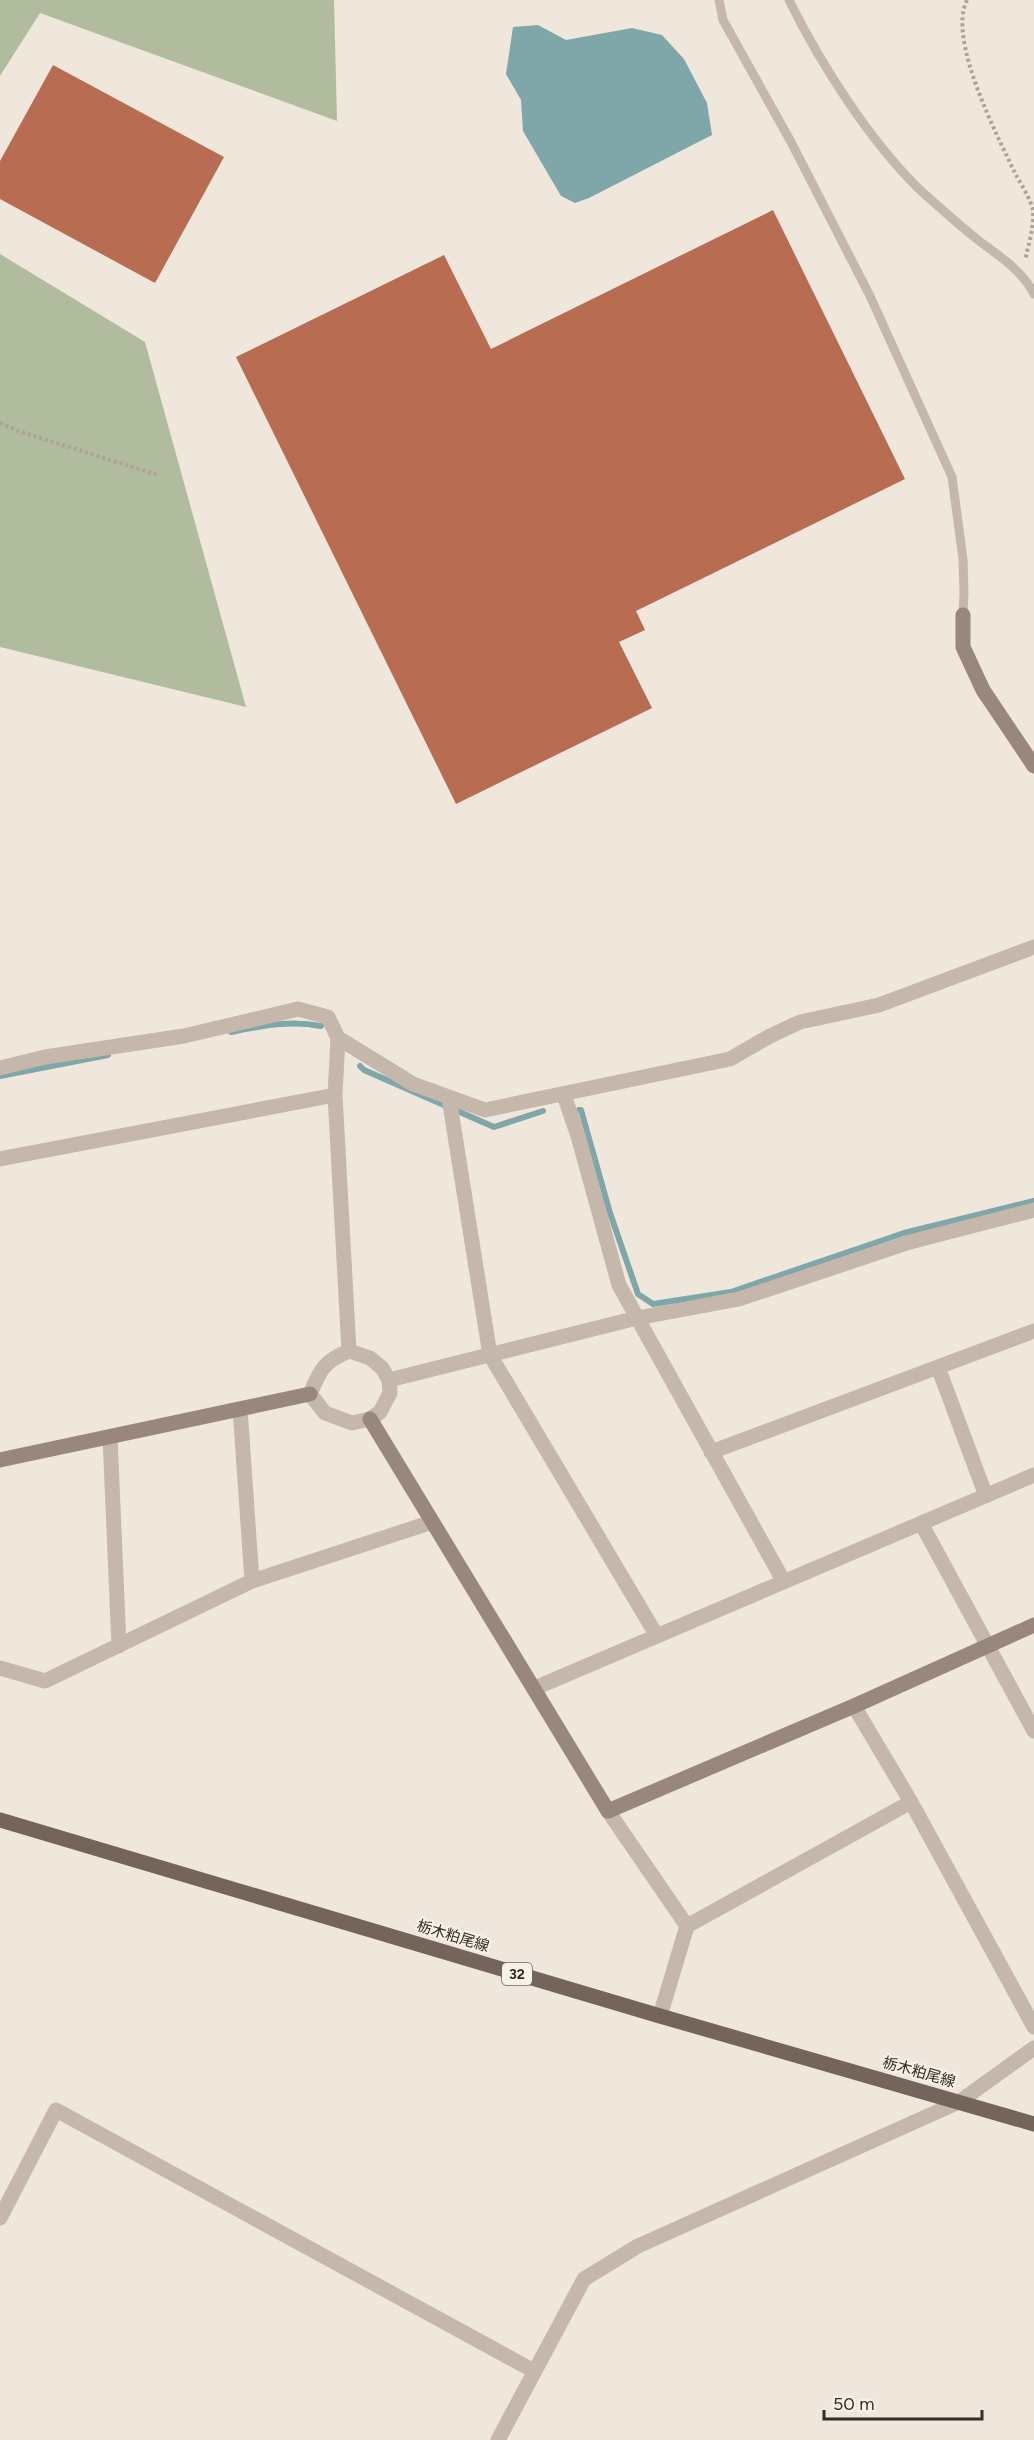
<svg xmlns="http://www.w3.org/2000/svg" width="1034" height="2440" font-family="Figtree,'Noto Sans JP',sans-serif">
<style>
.green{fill:#b1bc9e}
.water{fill:#7fa6a9}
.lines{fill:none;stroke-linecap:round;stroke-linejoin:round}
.stream{stroke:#7fa6a9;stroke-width:6}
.building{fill:#b86c52}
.path{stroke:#b1a194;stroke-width:4;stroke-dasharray:3 3;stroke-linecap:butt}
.lane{stroke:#c5b7aa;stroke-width:9}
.street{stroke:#c5b7aa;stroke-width:15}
.secondary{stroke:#99877b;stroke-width:15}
.primary{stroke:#74645b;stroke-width:15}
.labels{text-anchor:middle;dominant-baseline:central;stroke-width:4.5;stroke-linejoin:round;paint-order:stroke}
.shield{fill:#f7f1e8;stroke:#6e6762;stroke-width:1.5}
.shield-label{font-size:14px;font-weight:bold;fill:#342c28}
.street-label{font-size:15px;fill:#342c28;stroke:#f7f1e8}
</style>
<rect width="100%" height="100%" fill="#efe7dc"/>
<!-- green -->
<path class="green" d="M0 0H334L337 121 40 13 0 76Z
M0 254 145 342 246 707 0 647Z"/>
<!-- water -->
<path class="water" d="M538 25 566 40 632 28 662 35 684 59 707 103 712 135 589 198 575 203 561 196 523 131 521 100 506 74 513 27Z"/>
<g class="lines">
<!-- stream -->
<path class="stream" d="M231 1032C261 1026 289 1020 321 1026
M360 1066 364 1070 494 1127 543 1111
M0 1076 108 1055
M579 1110H581L610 1213 638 1294 653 1304 731 1292 904 1233 1034 1201"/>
</g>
<!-- building -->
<path class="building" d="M53 65 224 157 155 283 0 199V161Z
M773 210 905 479 636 611 645 630 619 642 652 708 456 804 236 357 444 255 491 349Z"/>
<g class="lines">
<!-- path -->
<path class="path" d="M967 0C947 39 997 135 1015 173 1021 184 1030 198 1033 210 1034 226 1029 244 1025 260
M0 423 18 431 158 475"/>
<!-- lane -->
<path class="lane" d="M719 0 723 20 791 142 870 296 952 477 963 559 964 593 963 615
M789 0C820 63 869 140 919 189 938 206 958 224 978 240 999 256 1022 270 1034 294"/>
<!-- street -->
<path class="street" d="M338 1038 413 1084 485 1110 730 1059 770 1036 800 1022 879 1005 1034 947
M0 1068 45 1057 184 1036 298 1009 328 1017 338 1038 335 1095
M564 1095 578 1136 619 1285 784 1582
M449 1098 490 1355 657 1636
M0 1159 335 1095 349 1351C324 1361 320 1370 310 1394L325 1413 352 1423 370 1419 380 1412 390 1393 389 1380 382 1368 370 1358 349 1351
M938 1367 986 1496
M389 1380 637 1318 739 1299 910 1242 1034 1210
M240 1409 252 1581
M110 1437 119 1646
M711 1452 1034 1331
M921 1523 1034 1731
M0 1668 45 1681 252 1581 432 1522
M535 1688 1034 1475
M854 1706 911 1802 1034 2027
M608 1811 687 1926 911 1802
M660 2016 687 1926
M0 2218 56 2110 534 2371
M498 2440 584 2279 638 2246 959 2102 1034 2048"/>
<!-- secondary -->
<path class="secondary" d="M963 615V647L983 690 1034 766
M370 1419 608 1811 854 1706 1034 1625
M0 1460 310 1394"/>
<!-- primary -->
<path class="primary" d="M0 1820 660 2016 1034 2124"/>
</g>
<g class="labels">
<!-- shield labels -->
<rect class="shield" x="502" y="1963" width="30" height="22" rx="4.5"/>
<g class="shield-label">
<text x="517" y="1974">32</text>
</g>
<!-- street labels -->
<g class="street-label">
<text transform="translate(453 1936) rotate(17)">栃木粕尾線</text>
<text transform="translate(919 2072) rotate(16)">栃木粕尾線</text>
</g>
</g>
<!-- scale -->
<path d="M824 2410v9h158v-9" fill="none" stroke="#342c28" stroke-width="3"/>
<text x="833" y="2410" font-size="18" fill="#342c28" stroke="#f7f1e8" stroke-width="4.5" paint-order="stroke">50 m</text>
</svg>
